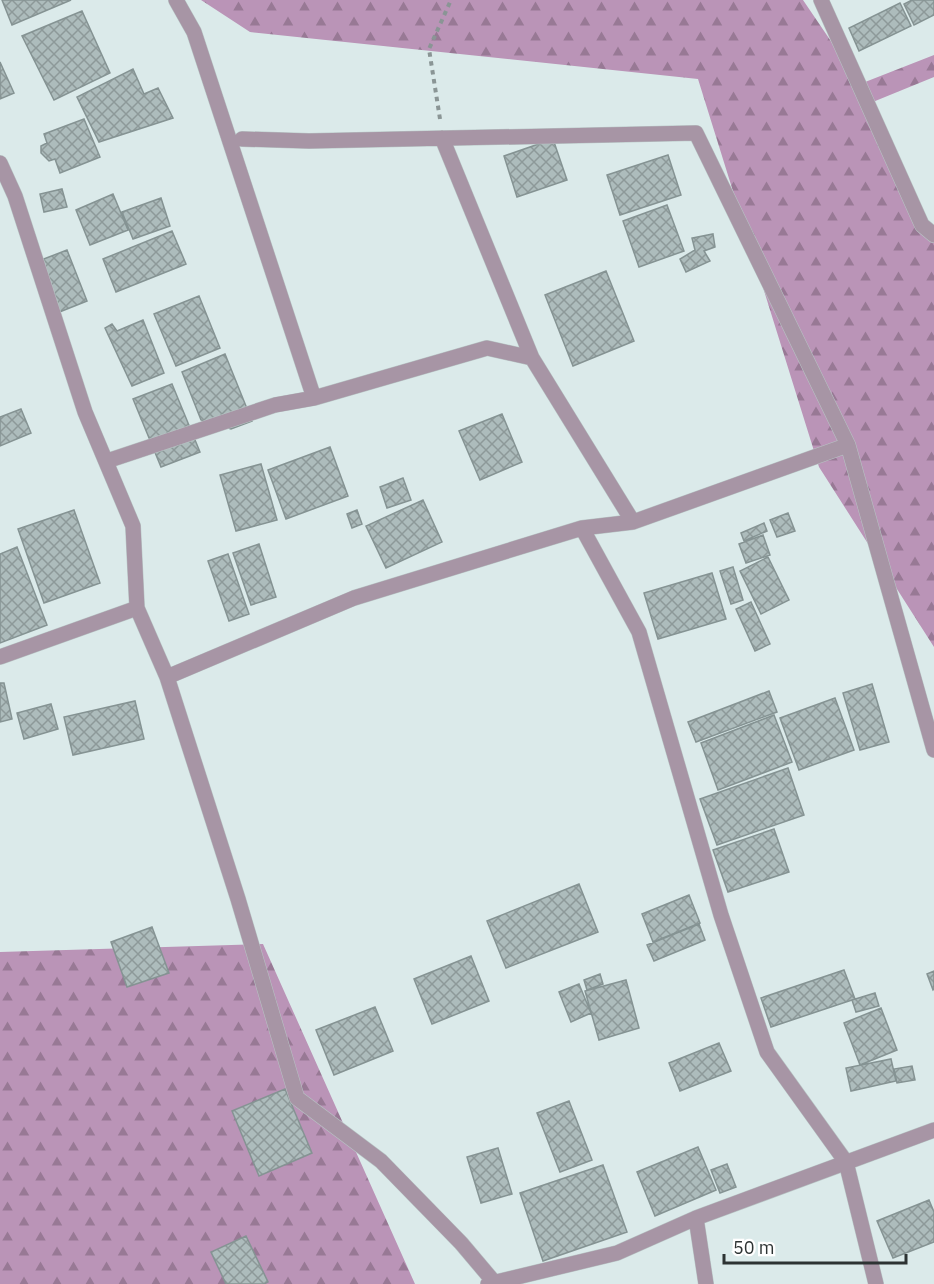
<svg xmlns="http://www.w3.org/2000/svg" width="934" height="1284" font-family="'IBM Plex Sans',sans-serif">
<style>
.forest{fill:url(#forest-firs)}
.building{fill:url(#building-cross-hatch);stroke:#859393;stroke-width:1.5}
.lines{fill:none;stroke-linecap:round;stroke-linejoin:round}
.minor-casing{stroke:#b8c5c5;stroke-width:16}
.path{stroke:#8a9595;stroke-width:4;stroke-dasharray:4.5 4.5;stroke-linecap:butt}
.minor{stroke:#a795a5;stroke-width:15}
</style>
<defs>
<pattern id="forest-firs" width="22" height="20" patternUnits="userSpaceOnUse" patternTransform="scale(1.5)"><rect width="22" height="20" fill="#ba94b7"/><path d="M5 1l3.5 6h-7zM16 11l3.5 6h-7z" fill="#987995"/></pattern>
<pattern id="building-cross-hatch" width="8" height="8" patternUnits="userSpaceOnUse" patternTransform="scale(1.5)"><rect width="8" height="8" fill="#adbcbc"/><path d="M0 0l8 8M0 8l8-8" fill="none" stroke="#8d9999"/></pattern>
</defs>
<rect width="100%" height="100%" fill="#dbeaea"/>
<!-- forest -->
<path class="forest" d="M201 0H803L860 84 934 55V77L863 106 934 232V647L819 467 698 79 250 32Z
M263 944 415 1284H0V952Z"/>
<!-- building -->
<path class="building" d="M2 0H71L12 25Z
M912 0H934V15L914 25 904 4Z
M900 3 911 26 859 51 849 28Z
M82 11 110 73 54 100 22 36Z
M0 62 14 93 0 99Z
M133 69 144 94 158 88 173 118 99 142 77 97Z
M84 119 100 157 60 173 55 159 49 161 41 153V146L47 143 44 134Z
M553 139 567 180 517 197 504 156Z
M668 155 681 195 620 215 607 175Z
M62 189 67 207 44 212 40 194Z
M113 194 128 230 90 245 76 210Z
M161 198 170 226 133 239 122 212Z
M667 205 684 251 639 267 623 221Z
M172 231 186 264 116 292 103 259Z
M713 234 715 247 704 251 710 261 686 272 680 259 695 250 692 238Z
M67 250 87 301 57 313 36 262Z
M606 271 634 341 573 366 545 295Z
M199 296 220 348 176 366 154 314Z
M143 320 164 373 132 386 105 328 112 324 117 331Z
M225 354 252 421 231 429 201 420 182 372Z
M172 384 200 452 161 467 133 399Z
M21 409 31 433 0 446V417Z
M502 414 522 462 480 480 459 431Z
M330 447 348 496 286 519 268 470Z
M261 464 277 520 236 531 220 475Z
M403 478 411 500 387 508 380 487Z
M423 500 442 542 386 568 366 526Z
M74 510 100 583 44 603 18 529Z
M357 510 362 524 352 528 347 514Z
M788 513 795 531 777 537 770 520Z
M764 523 767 531 744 541 741 533Z
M763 535 770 555 746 563 739 544Z
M259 544 276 597 251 605 233 553Z
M17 547 47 625 0 643V554Z
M228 554 249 614 229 621 208 561Z
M768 557 789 600 761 614 740 571Z
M733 567 743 600 731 604 720 571Z
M712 573 726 619 658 639 644 593Z
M751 602 770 644 755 651 736 609Z
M0 683H4L12 719 0 722Z
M872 684 889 742 860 750 843 693Z
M769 691 777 712 696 742 688 722Z
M835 698 854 750 799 770 780 718Z
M135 701 144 739 73 755 64 717Z
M51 704 58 729 24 739 17 713Z
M774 715 792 762 718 790 701 743Z
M788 768 804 815 717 845 700 799Z
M774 829 789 872 728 892 713 850Z
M579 884 598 932 506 968 487 921Z
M689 895 700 923 653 942 642 914Z
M699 924 705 940 654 961 647 945Z
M152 927 169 973 127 987 111 942Z
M471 956 489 1001 432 1024 414 979Z
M844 970 855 999 771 1027 761 998Z
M934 971V989L933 990 927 974Z
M600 974 603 984 587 990 584 980Z
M626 980 639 1028 599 1040 585 991Z
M579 984 591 1013 571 1022 559 992Z
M875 993 879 1006 856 1012 852 1000Z
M375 1007 393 1051 334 1075 316 1030Z
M881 1008 897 1050 860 1065 844 1023Z
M719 1043 731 1071 680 1091 669 1063Z
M891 1059 896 1081 851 1091 846 1068Z
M912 1066 915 1080 897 1083 894 1069Z
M285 1089 312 1153 259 1176 232 1111Z
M569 1101 592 1160 560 1172 537 1113Z
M698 1147 716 1190 655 1216 637 1172Z
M498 1148 512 1194 481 1203 467 1157Z
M727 1164 736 1187 720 1193 711 1170Z
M603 1165 627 1232 543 1261 520 1193Z
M929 1200 934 1212V1242L893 1258 877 1221Z
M246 1236 268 1282 264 1284H226L211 1252Z"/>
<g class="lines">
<!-- minor casing -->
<g class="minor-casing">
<path id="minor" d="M176 0 194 32 314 398
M821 0 922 225 934 235
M442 138 532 358
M242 139 309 141 696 133 848 445 934 750
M0 163 15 196 85 412 133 526 137 608 167 677 238 899 297 1098 381 1161 461 1243 494 1282
M107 461 275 405 314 398 487 348 532 358 633 522
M582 528 639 632 721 915 767 1052 846 1162 876 1284
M0 657 137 608
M167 677 354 598 582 528 633 522 848 445
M696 1218 706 1284
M488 1284 617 1253 696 1218 934 1130"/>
</g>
<!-- path -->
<path class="path" d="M440 119 429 49 451 0"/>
<!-- minor -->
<use href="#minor" class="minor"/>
</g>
<!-- scale -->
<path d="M724 1254v9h182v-9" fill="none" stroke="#2d3333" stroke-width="3"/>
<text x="733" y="1254" font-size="18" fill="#2d3333" stroke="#ffffff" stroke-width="4.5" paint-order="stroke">50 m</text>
</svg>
